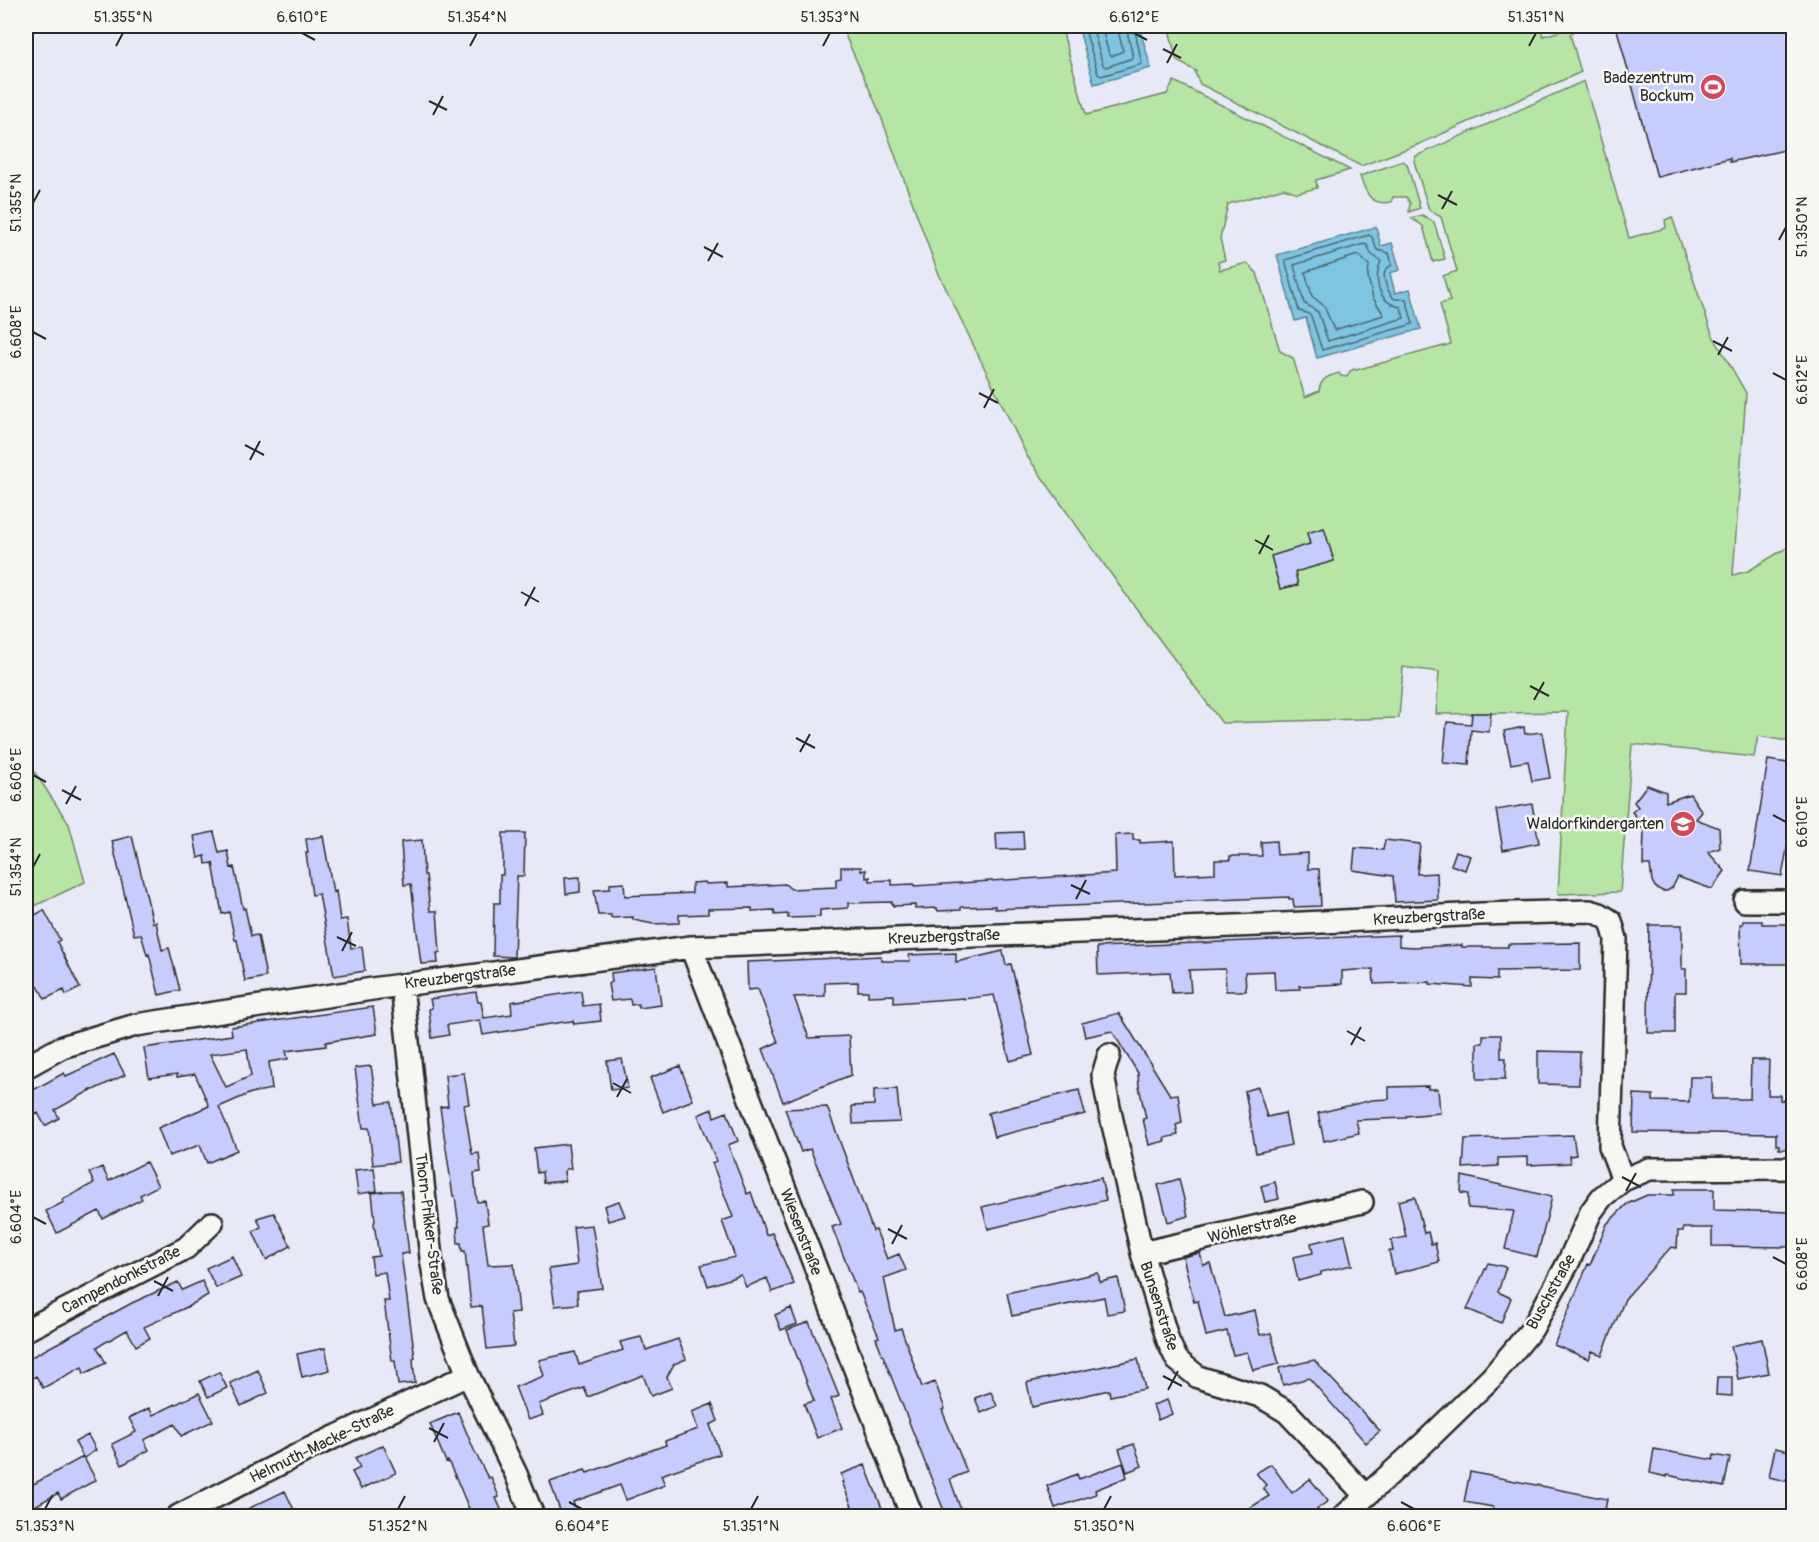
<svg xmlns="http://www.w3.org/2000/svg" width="1819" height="1542" font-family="Pangolin,sans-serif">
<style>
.green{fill:#b6e5a5;stroke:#708868;stroke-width:1.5}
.water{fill:#7fc4e0;stroke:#5d8798;stroke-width:1.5}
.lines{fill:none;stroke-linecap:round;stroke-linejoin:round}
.shore{stroke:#4d6873;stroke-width:1.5}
.building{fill:#c7ccfe;stroke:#2b2b2b;stroke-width:1.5;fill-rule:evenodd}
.street-casing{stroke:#2b2b2b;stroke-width:26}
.street{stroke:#f6f6f2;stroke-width:21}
.ticks{fill:none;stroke:#2b2b2b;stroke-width:2}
.labels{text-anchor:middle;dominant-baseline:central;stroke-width:5;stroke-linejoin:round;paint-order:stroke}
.poi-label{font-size:16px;fill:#2b2b2b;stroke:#f6f6f2;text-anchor:end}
.street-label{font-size:16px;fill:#2b2b2b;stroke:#f6f6f2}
.neatline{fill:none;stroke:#2b2b2b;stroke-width:2}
.ticks-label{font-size:15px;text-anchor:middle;fill:#2b2b2b}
</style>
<rect width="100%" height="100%" fill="#e8e9f6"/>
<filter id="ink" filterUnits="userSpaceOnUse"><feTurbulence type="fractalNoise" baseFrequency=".0167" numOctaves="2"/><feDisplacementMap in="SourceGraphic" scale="12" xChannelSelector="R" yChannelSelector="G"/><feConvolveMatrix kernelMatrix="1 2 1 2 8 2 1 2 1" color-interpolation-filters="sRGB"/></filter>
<g filter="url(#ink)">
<!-- green -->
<path class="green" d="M841 26H1061L1086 115 1167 94 1174 81 1350 170 1316 180 1317 188 1297 193 1284 188 1228 204 1220 238 1225 260 1218 262 1220 270 1247 263 1257 273 1280 351 1293 358 1305 397 1319 391C1320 379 1328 376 1339 373L1341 376 1347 377 1350 371 1354 369 1356 370 1451 344 1440 304 1450 301 1443 276 1457 271 1441 217 1429 210 1414 161 1416 156 1584 81 1629 238 1666 228 1665 220 1672 217 1712 334 1746 393 1733 575 1748 571 1793 544V742L1758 736 1754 757 1632 744 1620 892 1558 894 1568 712 1436 714 1439 672 1403 667 1399 718 1222 723 1121 588 1027 456 937 270 879 111Z
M1168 26H1540L1543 36 1572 28 1573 32 1570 34 1581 72 1417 145 1361 166 1200 84 1195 73 1196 71 1177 61Z
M1403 161 1407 164 1420 208 1409 212 1410 203 1406 197H1393L1391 202C1370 206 1366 193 1360 176Z
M1422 215 1434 222 1445 259 1433 262 1423 226 1411 218Z
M26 759 69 824 85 882 26 910Z"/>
<!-- water -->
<path class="water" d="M1078 26H1139L1151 68 1094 84Z
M1376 227 1381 246 1392 243 1400 270 1390 273 1395 293 1410 289 1421 329 1317 358 1306 318 1295 321 1277 255Z"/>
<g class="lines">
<!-- shore -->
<path class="shore" d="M1084 26 1098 74 1101 76 1142 64 1134 26
M1092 26 1103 65 1106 67 1133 58 1126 26
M1101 26 1109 54 1112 56 1123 51 1117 26
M1369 235 1372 237 1377 250 1389 253 1392 265C1390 266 1386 269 1385 271 1382 279 1389 295 1395 299H1406L1413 324 1322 350 1311 316 1307 313 1299 311 1285 260Z
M1364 244 1367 245 1371 254 1381 261C1373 280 1378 303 1401 307L1404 318 1328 341 1318 312 1304 303 1294 265Z
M1358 255 1369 265 1368 277 1373 298 1384 315 1334 330 1324 306 1312 296 1305 272Z"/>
</g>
<!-- building -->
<path class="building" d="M1616 26H1794V148L1730 162V158L1657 177Z
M1324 528 1334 561 1295 572 1298 585 1280 589 1271 556 1310 544 1307 533Z
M1472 713H1491L1489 732 1471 730 1469 765 1443 763 1447 722 1471 724Z
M1524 727 1525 734 1542 732 1550 778 1532 781 1528 761 1511 764 1504 731Z
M1768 760 1794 764V812L1782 876 1750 871Z
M1647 785 1666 792V802L1690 794 1702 812 1696 819 1719 828 1720 848 1708 852 1725 871 1712 889 1678 877 1672 888 1667 891H1662L1655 887 1652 881 1650 865H1643L1644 829 1638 826 1641 822 1632 812 1638 807 1634 802Z
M1532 804 1539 843 1503 850 1496 810Z
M214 832 219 853 228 851 231 868 234 867 243 909 245 908 251 936 258 935 266 977 245 981 237 940H235L229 912 222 914 213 863 206 864 205 856 198 858 194 836Z
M1023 832 1024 849 997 850 996 833Z
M503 833H525L524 876H517L514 957 493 956 494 903H500V875H503Z
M1133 834V840H1140V843L1174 841 1175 875 1215 873V860H1230V856H1262L1261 842 1276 841 1277 855 1308 853V869H1319L1321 906 1294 907 1293 899H1289V897L995 909V906L961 907V910L938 911 937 908 915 909V905L893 906 892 902 848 903V908L820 910V917L788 918V914L775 915 774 910 752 911V908L708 909V914L679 915V923L653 924 633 920V917L611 918V915H598L594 890 610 889V884L624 883 625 896 692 893V883L705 882 706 884 728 883V887L785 884 791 889 836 887V879L841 878V867H861V871L866 870V878L870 877V881L892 880V885L914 884V886L1116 873 1115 835Z
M132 836 153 923 156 922 162 950 169 948 180 990 159 995 149 954 147 955 141 934 134 935 112 841Z
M323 836 333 892 336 891 340 920 347 919 351 948 362 947 365 971 334 976 319 894 312 895 306 853H308L306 839Z
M422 840 424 875H426L427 883 430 911H437L440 953H437L438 963 421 964 411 884 404 885 401 842Z
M1385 840 1420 844 1417 874 1437 873 1438 900 1395 902 1393 876 1353 870 1355 848 1383 850Z
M1456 851 1470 856 1465 870 1451 865Z
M580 877V892L566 894 565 878Z
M44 910 60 940 57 942 80 988 66 995 64 990 45 999 33 977 26 981V920Z
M1743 921H1762V924H1794V964H1741L1740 924H1743Z
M1649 925H1682V969H1686V992H1675V1033H1648Z
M1399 935V946L1415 947 1462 945V947H1508V944L1580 943V970L1497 971V980L1472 979V987L1430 984V982L1374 984 1373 969 1342 971V984L1299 986 1300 989 1275 990 1274 971 1245 972 1246 991H1226L1225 969 1189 970 1191 992 1172 993 1170 972 1098 975 1097 947Z
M1003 951 1006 965 1011 964 1033 1055 1010 1061 994 995 964 999V998L894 1003V995L868 996V991H858V982L825 983V996L794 997 809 1038 849 1036 851 1075 783 1102 763 1049 778 1042 758 989 748 990 747 962 881 956V961H910L909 955 956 953V962Z
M656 967 661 1005 639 1008 638 1004 631 1005 630 999 611 1001 608 984 612 982 611 973Z
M581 991 583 1006 599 1004 601 1021 574 1024 573 1021 563 1022 483 1035 480 1020 447 1025 449 1035 432 1038 429 1009 432 1008 430 999 476 992 478 1002H481L484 1018 512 1014 511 1002Z
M373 1007 377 1034 326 1042V1046L286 1051 288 1059 269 1062 272 1089 251 1093 219 1107 237 1150 207 1163 200 1145 169 1156 158 1128 209 1106 195 1074 177 1077V1074L149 1078 144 1048 232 1035 231 1027ZM247 1049 251 1076 226 1087 210 1054Z
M1119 1013 1170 1095 1178 1094 1182 1123 1176 1125 1178 1135 1164 1138 1165 1141 1149 1145 1143 1119 1146 1118 1139 1087 1138 1073 1112 1031 1085 1037 1082 1023Z
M1483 1035H1501V1058H1506L1505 1079H1477V1043H1483Z
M1538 1051 1580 1052 1579 1085 1538 1084Z
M114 1054 125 1075 91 1091V1090L55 1110 59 1118 45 1126 38 1113 26 1120V1094L64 1073 66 1076Z
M622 1059 628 1088 611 1090 607 1061Z
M1751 1060H1769L1768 1095H1780V1100L1794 1101V1149H1779V1145H1776V1134L1633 1132 1634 1094 1653 1095V1101L1689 1102 1690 1077H1712V1099H1750Z
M371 1066 377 1104 391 1102 398 1162 373 1165 369 1128H363L355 1068Z
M680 1066 693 1100 663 1112 650 1078Z
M464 1073 469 1104 464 1105 472 1154 479 1153 481 1172 474 1173 477 1202 485 1201 488 1224 483 1225 488 1265 514 1264 519 1312 510 1313 514 1346 487 1349 482 1306 471 1307 465 1251H462L461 1243H458L457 1227H459L455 1196H453L440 1107 448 1106 445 1075Z
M1428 1086V1089H1438L1440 1113 1406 1116V1118L1356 1120 1359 1133 1324 1141 1318 1113 1372 1100 1389 1099V1087Z
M1258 1087 1267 1117 1285 1113 1291 1145 1256 1153 1245 1091Z
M897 1089 900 1122 853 1124 852 1106 874 1105V1090Z
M1079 1090 1085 1114 994 1137 988 1113Z
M827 1107 873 1231 876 1230 887 1259 899 1254 906 1270 884 1278 895 1330 901 1328 922 1387 935 1382 945 1409 942 1410 967 1472 950 1479 963 1516H946L876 1338 879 1337 860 1292 858 1293 832 1227 841 1224 828 1192 810 1149 801 1152 785 1109Z
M712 1109 714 1117 727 1112 738 1141 728 1145 747 1194 751 1192 766 1235 772 1233 794 1284 772 1292 767 1278 746 1287 741 1275 708 1286 701 1265 735 1257 722 1221 733 1217 712 1163 716 1161 698 1115Z
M1573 1135 1576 1155 1569 1156 1570 1163 1528 1165V1157L1498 1158V1166L1463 1168 1465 1139Z
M568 1144 571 1169H566L564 1172 565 1181 543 1183 542 1172 537 1173 534 1148Z
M146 1162 158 1186 140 1195 142 1199 103 1219 99 1211 57 1233 46 1211 64 1202 62 1200 94 1183 89 1173 102 1167 109 1181Z
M374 1168 377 1191 358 1194 355 1170Z
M1462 1176 1552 1197 1537 1257 1505 1249 1514 1211 1468 1208V1194L1461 1193Z
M1101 1178 1106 1200 988 1229 982 1207Z
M1179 1179 1188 1216 1168 1222 1158 1185Z
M1275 1182 1279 1199 1265 1202 1261 1186Z
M1674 1189H1714V1210L1794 1212V1247L1712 1246V1228H1683V1231H1678L1677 1248 1671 1247 1625 1299 1602 1355 1592 1351 1589 1359 1554 1345 1588 1264 1590 1265 1607 1224 1627 1204 1647 1195H1674Z
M388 1191H401L409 1253 401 1254 415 1358 413 1359 415 1383 398 1385 395 1361H392L384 1301H389L385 1272 373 1274 371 1257 379 1256 374 1223 375 1221 372 1193Z
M1415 1197 1424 1233 1428 1232 1431 1244 1435 1243 1439 1262 1394 1274 1389 1251H1393L1391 1240 1406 1237 1398 1201Z
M619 1201 625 1216 608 1221 604 1206Z
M274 1213 291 1246 266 1260 253 1231 261 1227 257 1218Z
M592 1225 602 1288 577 1291 578 1304 555 1306 549 1269 577 1265 573 1227Z
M1345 1235 1352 1265 1321 1272V1275L1298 1281 1293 1257 1313 1253 1311 1243Z
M1200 1253 1203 1265 1210 1263 1225 1317 1255 1310 1260 1335 1271 1333 1279 1364 1253 1370 1247 1352 1233 1355 1227 1331 1206 1336 1198 1301 1194 1302 1183 1257Z
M232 1256 241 1277 216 1288 206 1268Z
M1488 1263 1506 1267 1498 1292 1511 1298 1501 1323 1467 1309Z
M1098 1273 1100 1282 1118 1278 1125 1311 1107 1314 1104 1297 1012 1316 1007 1293Z
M202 1281 208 1295 189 1306 144 1327 150 1338 136 1346 127 1330 97 1347 106 1363 84 1374 82 1367 43 1388 36 1376 26 1382V1360L132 1303 178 1282 182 1290Z
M791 1308 797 1324 781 1330 775 1315Z
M809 1322 839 1396 831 1399 842 1428 817 1438 804 1404 814 1401 787 1330Z
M641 1337 646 1350 678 1339 686 1359 674 1364 667 1377 672 1388 651 1396 643 1375 588 1397 584 1388 539 1404 543 1415 528 1420 515 1387 544 1376 539 1360 575 1352 579 1365 623 1350 620 1342Z
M1762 1339 1769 1373 1738 1379 1731 1346Z
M325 1348 330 1370 302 1377 297 1354Z
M1138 1359 1145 1389 1110 1396 1109 1390 1100 1392 1032 1407 1027 1383 1029 1382Z
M1314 1360 1380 1431 1366 1443 1309 1378 1283 1385 1279 1368Z
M258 1370 268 1393 241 1406 230 1383Z
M219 1372 227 1388 208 1397 200 1381Z
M1717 1377H1732V1396L1716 1395Z
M991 1392 997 1406 981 1413 975 1398Z
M199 1393 213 1421 181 1436 175 1424 144 1440 149 1450 122 1465 112 1444 136 1432 129 1418 149 1408 153 1415Z
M1167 1400 1172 1414 1158 1420 1153 1405Z
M712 1404 718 1421 710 1425 720 1454 661 1475 665 1485 626 1500 620 1485 573 1502 578 1516H562L550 1482 585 1470 587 1473 666 1445 665 1441 698 1429 692 1412Z
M458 1412 474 1450 488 1478 491 1477 499 1497 496 1498 504 1516H472L457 1480 448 1461 446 1462 430 1424Z
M88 1435 96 1450 84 1458 96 1480 61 1499 58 1493 26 1511V1488L83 1457 75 1442Z
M1134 1444 1142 1466 1127 1472 1119 1449Z
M383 1445 396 1473 361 1489 352 1472 360 1468 355 1458Z
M1775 1448 1794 1452V1480L1786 1479V1481L1769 1477Z
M1654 1449 1713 1460 1714 1455 1730 1458 1724 1487 1667 1475V1477L1650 1473Z
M1123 1463 1127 1477 1095 1490 1096 1494 1055 1508 1047 1486 1077 1474 1079 1479Z
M1271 1464 1292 1493 1310 1479 1328 1501 1317 1509 1323 1516H1237L1269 1496 1263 1488 1266 1485 1256 1473Z
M865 1465 883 1511 881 1512 883 1516H856L842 1482H844L841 1474Z
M1470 1472 1607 1499 1604 1516H1539L1515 1512V1514L1493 1510V1507L1464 1502Z
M285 1491 297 1516H233Z"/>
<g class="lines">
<!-- street casing -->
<g class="street-casing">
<path id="street" d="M1745 901H1794
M691 947 912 1516
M402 985 431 1258 438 1299 468 1375 516 1474 533 1516
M1109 1055 1103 1075 1109 1107 1142 1253 1168 1341 1177 1360 1198 1377 1260 1396 1287 1412 1366 1496
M26 1067 62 1047 136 1025 379 988 691 947 1283 924 1481 914 1590 911 1600 914 1611 921 1616 939 1610 1146 1623 1180
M1142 1253 1362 1202
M26 1330 186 1248 212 1223
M178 1516 309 1449 468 1375
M1344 1516 1424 1443 1492 1377 1532 1329 1568 1263 1591 1212 1602 1197 1623 1180 1649 1169 1794 1168"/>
</g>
<!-- street -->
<use href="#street" class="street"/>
</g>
</g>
<!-- ticks -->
<path class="ticks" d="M302 33 315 40M1134 33 1147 40M116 46 123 33M470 46 477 33M823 46 830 33M1529 46 1536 33M1163 49 1181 58M1167 63 1177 44M429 101 447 110M433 115 443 96M1438 195 1457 205M33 203 40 190M1442 209 1452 191M1779 240 1786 227M704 247 723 257M708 261 718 243M33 332 46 339M1713 341 1732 351M1718 355 1728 337M1773 373 1786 380M979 393 998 403M984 408 994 389M245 445 264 455M250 460 260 441M1255 540 1273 550M1259 554 1269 535M521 592 539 602M525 606 535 587M1530 686 1549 696M1534 700 1544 682M796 738 815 748M800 752 810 734M33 775 46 782M62 790 81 800M66 804 76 786M1773 815 1786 822M33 867 40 854M1071 885 1090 894M1076 899 1086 880M337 937 356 946M342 951 352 932M1347 1031 1365 1041M1351 1045 1361 1027M613 1083 631 1093M617 1097 627 1079M1622 1177 1641 1187M1626 1191 1636 1173M33 1217 46 1224M888 1229 907 1239M892 1244 902 1225M1773 1257 1786 1264M154 1281 173 1291M158 1296 168 1277M1163 1376 1182 1386M1168 1390 1178 1371M429 1428 448 1438M434 1442 444 1423M569 1502 582 1509M1401 1502 1414 1509M45 1509 52 1496M398 1509 405 1496M751 1509 758 1496M1104 1509 1111 1496"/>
<!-- icons -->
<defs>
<g id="stadium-disc" transform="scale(1.35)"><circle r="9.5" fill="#d1495b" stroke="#f6f6f2"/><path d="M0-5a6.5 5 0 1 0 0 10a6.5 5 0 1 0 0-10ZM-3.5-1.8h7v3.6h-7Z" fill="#fff"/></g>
<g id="school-disc" transform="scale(1.35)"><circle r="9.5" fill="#d1495b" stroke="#f6f6f2"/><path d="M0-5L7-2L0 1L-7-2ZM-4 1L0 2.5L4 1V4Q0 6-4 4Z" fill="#fff"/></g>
</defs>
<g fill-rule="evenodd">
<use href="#stadium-disc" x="1713" y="87"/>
<use href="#school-disc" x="1683" y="824"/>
</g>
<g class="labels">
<!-- poi labels -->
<g class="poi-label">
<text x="1694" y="78">Badezentrum<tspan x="1694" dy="18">Bockum</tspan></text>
<text x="1664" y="824">Waldorfkindergarten</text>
</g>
<!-- street labels -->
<g class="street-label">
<text transform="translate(1429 917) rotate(-3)">Kreuzbergstraße</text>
<text transform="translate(944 937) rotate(-2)">Kreuzbergstraße</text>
<text transform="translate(460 977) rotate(-7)">Kreuzbergstraße</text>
<text transform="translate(429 1224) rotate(83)">Thorn-Prikker-Straße</text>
<text transform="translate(1252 1228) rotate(-13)">Wöhlerstraße</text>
<text transform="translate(801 1232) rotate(69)">Wiesenstraße</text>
<text transform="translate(121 1280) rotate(-27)">Campendonkstraße</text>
<text transform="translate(1551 1292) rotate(-61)">Buschstraße</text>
<text transform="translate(1159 1306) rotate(72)">Bunsenstraße</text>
<text transform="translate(322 1444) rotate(-26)">Helmuth-Macke-Straße</text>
</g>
</g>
<!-- margin -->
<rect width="1819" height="1542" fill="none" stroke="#f6f6f2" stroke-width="66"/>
<rect x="33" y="33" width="1753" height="1476" class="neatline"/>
<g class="ticks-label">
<text x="123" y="22">51.355°N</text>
<text x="302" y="22">6.610°E</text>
<text x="477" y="22">51.354°N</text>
<text x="830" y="22">51.353°N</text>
<text x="1134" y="22">6.612°E</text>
<text x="1536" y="22">51.351°N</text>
<text transform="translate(16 203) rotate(-90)" y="5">51.355°N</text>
<text transform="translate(1802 227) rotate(-90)" y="5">51.350°N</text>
<text transform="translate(16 332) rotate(-90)" y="5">6.608°E</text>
<text transform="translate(1802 380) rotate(-90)" y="5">6.612°E</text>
<text transform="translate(16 775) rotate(-90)" y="5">6.606°E</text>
<text transform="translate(1802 822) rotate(-90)" y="5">6.610°E</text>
<text transform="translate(16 867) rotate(-90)" y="5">51.354°N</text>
<text transform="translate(16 1217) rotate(-90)" y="5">6.604°E</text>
<text transform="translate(1802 1264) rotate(-90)" y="5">6.608°E</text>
<text x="45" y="1531">51.353°N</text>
<text x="398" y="1531">51.352°N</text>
<text x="582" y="1531">6.604°E</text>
<text x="751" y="1531">51.351°N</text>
<text x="1104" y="1531">51.350°N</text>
<text x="1414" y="1531">6.606°E</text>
</g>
</svg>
